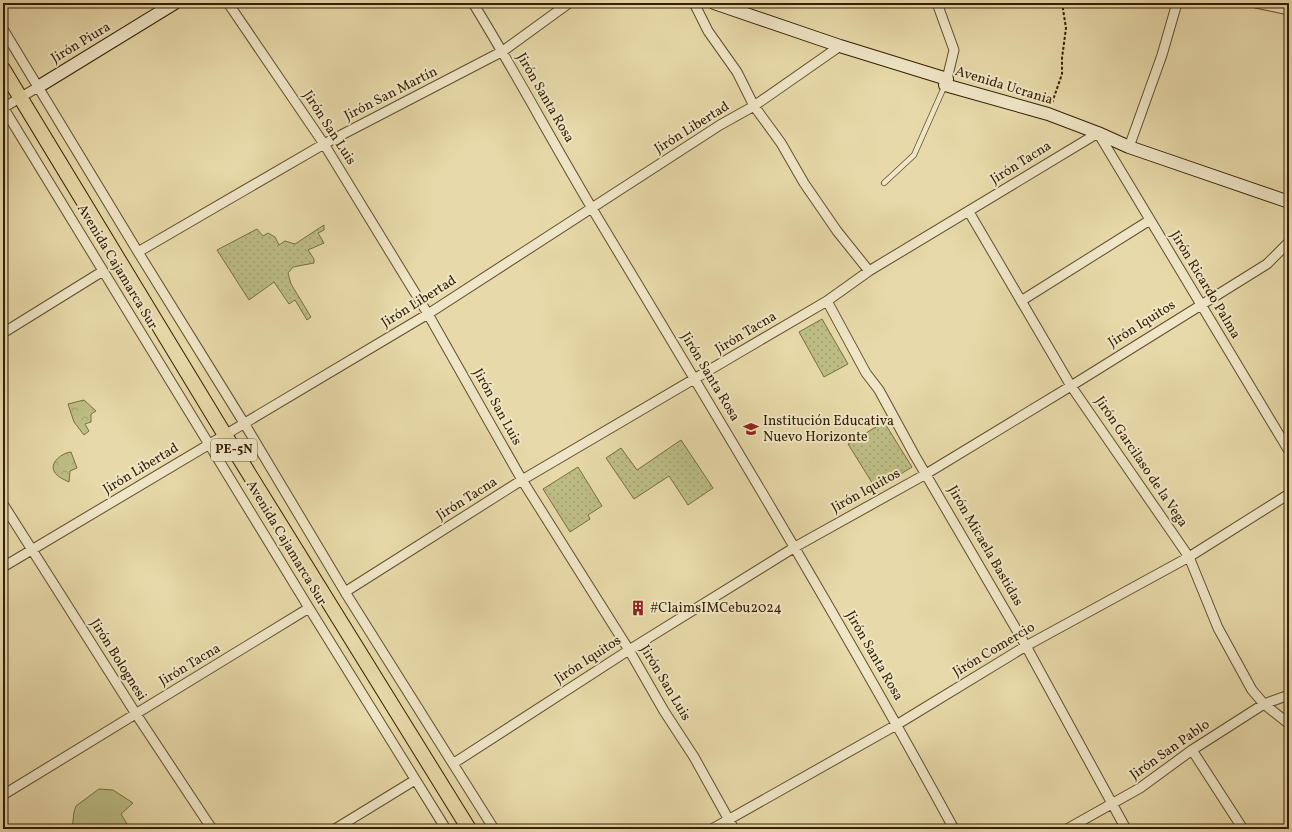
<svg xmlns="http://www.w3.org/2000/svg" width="1292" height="832" font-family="Vollkorn,serif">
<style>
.grass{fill:#bcbd84;stroke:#786e42}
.forest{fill:url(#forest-crowns);stroke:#786e42}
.park{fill:url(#park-dots);stroke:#786e42}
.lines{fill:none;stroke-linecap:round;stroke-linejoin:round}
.service-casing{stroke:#614d2a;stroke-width:6}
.minor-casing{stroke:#614d2a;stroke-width:11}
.secondary-casing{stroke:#341e00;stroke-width:14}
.trunk-casing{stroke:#341e00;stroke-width:16}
.path{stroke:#341e00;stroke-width:2;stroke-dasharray:3 2;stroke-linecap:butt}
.service{stroke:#efe6c7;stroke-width:4.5}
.minor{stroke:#efe6c7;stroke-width:9}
.secondary{stroke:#efe6c7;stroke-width:12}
.trunk{stroke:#e7d9a9;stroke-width:14}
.labels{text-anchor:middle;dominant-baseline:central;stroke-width:4;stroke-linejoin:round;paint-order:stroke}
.shield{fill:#efe6c7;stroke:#6c5a3c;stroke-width:1}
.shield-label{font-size:13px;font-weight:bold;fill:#341e00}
.street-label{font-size:14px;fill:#341e00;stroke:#efe6c7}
.poi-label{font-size:14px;fill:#341e00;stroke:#efe6c7;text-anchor:start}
</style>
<defs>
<pattern id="forest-crowns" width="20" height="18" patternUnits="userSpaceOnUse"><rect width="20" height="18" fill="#bcbd84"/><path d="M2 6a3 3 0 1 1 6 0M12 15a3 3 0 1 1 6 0" fill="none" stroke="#a2a270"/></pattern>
<pattern id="park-dots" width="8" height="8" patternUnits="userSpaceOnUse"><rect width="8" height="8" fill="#bcbd84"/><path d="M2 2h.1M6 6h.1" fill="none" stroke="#a2a270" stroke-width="1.8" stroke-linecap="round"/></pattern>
</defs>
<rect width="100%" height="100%" fill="#e7d9a9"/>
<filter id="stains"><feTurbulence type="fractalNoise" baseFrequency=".005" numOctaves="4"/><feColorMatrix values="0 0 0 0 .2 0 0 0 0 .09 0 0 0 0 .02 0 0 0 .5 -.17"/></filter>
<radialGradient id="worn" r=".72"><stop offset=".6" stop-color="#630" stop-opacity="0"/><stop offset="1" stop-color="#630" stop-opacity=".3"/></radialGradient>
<!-- grass -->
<path class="grass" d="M99 789 113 790 133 803 121 814 130 829H72L74 812 76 806Z"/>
<!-- forest -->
<path class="forest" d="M84 400 96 411 91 414V422L85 424 89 431 84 435 74 422 68 404Z
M71 452 77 468 70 471 69 482C65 480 60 478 57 475 46 465 61 453 71 452Z"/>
<!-- park -->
<path class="park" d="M324 225V230L318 233 324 243 308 250 314 259V263L293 267 288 273 291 284 311 317 307 320 295 300 289 304 274 282 249 300 217 250 257 229 263 236 268 233 275 237 279 245 285 241 295 244Z
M822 319 848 364 824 377 799 332Z
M884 422 912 467 876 489 848 444Z
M681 440 713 488 688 505 669 476 634 499 606 458 621 448 637 470Z
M578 467 602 506 588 515 590 519 570 532 543 489Z"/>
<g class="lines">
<!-- service casing -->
<g class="service-casing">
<path id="service" d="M884 183 914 155 945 85"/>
</g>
<!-- minor casing -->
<g class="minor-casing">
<path id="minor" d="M228 3 324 144 428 314 522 480 629 650 664 711 694 757 734 829
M473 3C516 73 554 145 596 215 718 418 841 621 954 829
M694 3 708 31 737 72 754 106 781 143 804 183 837 231 869 271
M937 3 954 50 947 79
M1256 3 1289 10
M3 29 138 252 244 423 345 592 494 829
M3 107 309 608 446 829
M3 108 38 87
M1129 147 1162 55 1177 3
M969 212 1071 386 1189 557 1218 628 1252 690 1264 704 1289 724
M138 252 324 144 503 51 569 3
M827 301 866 373 879 390 915 456 1026 646 1126 829
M1021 301 1150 220
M3 333 103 271
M3 504 136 714 212 829
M3 567 428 314 720 125 754 106 840 46
M345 592 522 480 827 301 869 271 1098 133 1289 451
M1192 750 1243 829
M454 763 629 650 795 547 926 474 1071 386 1267 264 1289 242
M3 795 309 608
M335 829 415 780
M712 829 898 724 1026 646 1189 557 1289 494
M1067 829 1140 788 1192 750 1264 704 1289 695"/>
</g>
<!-- secondary casing -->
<g class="secondary-casing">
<path id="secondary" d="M714 3 840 46 947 79 945 85 1048 114 1098 133 1129 147 1289 202
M38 87 175 3"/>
</g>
<!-- trunk casing -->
<g class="trunk-casing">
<path id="trunk" d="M3 69 225 435 469 829"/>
</g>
<!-- path -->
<path class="path" d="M1052 103 1062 74V58L1066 28 1062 3"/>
<!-- service -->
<use href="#service" class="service"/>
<!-- minor -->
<use href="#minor" class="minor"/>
<!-- secondary -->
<use href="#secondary" class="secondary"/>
<!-- trunk -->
<use href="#trunk" class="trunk"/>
</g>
<!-- icons -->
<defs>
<g id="school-bare" transform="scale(1.2)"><path d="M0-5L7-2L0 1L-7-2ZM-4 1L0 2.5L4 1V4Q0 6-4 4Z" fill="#8f2418" stroke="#efe6c7" stroke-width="2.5" paint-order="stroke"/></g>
<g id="building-bare" transform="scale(1.2)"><path d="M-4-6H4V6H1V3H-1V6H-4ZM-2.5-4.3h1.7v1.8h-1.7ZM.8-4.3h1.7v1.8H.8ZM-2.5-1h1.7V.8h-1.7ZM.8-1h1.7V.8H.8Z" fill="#8f2418" stroke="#efe6c7" stroke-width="2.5" paint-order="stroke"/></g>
</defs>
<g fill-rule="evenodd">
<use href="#school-bare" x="751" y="429"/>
<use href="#building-bare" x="638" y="608"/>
</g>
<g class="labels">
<!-- shield labels -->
<rect class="shield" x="211" y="439" width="46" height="22" rx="3"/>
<g class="shield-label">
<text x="234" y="450">PE-5N</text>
</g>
<!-- street labels -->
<g class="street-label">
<text transform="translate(81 43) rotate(-31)">Jirón Piura</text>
<text transform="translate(1004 86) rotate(17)">Avenida Ucrania</text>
<text transform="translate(391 94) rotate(-27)">Jirón San Martín</text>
<text transform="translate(545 98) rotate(60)">Jirón Santa Rosa</text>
<text transform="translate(329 128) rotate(57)">Jirón San Luis</text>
<text transform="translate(692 128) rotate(-32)">Jirón Libertad</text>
<text transform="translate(1021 163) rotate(-32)">Jirón Tacna</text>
<text transform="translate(117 267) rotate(59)">Avenida Cajamarca Sur</text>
<text transform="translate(1205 285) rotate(59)">Jirón Ricardo Palma</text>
<text transform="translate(419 302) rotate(-32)">Jirón Libertad</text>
<text transform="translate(1142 324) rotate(-32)">Jirón Iquitos</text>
<text transform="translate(746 333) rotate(-31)">Jirón Tacna</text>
<text transform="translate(710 377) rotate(59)">Jirón Santa Rosa</text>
<text transform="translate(497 407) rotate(61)">Jirón San Luis</text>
<text transform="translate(1141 462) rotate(56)">Jirón Garcilaso de la Vega</text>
<text transform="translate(141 469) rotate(-31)">Jirón Libertad</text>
<text transform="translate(866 491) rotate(-29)">Jirón Iquitos</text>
<text transform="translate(467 499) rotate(-32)">Jirón Tacna</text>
<text transform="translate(286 543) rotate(59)">Avenida Cajamarca Sur</text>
<text transform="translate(985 546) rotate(60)">Jirón Micaela Bastidas</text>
<text transform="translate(994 650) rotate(-31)">Jirón Comercio</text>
<text transform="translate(874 656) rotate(60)">Jirón Santa Rosa</text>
<text transform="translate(118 660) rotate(58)">Jirón Bolognesi</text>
<text transform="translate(588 660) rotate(-33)">Jirón Iquitos</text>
<text transform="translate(190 665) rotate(-31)">Jirón Tacna</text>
<text transform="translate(665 683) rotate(59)">Jirón San Luis</text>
<text transform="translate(1170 750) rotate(-35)">Jirón San Pablo</text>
</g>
<!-- poi labels -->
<g class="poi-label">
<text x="763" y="421">Institución Educativa<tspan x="763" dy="16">Nuevo Horizonte</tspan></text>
<text x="650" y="608">#ClaimsIMCebu2024</text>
</g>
</g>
<!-- margin -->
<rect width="1292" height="832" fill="none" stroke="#e7d9a9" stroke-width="16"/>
<rect x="4" y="4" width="1284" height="824" fill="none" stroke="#341e00" stroke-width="2"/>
<rect x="8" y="8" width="1276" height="816" fill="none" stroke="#341e00"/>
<rect width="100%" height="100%" filter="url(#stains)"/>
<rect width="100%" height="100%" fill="url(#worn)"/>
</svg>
